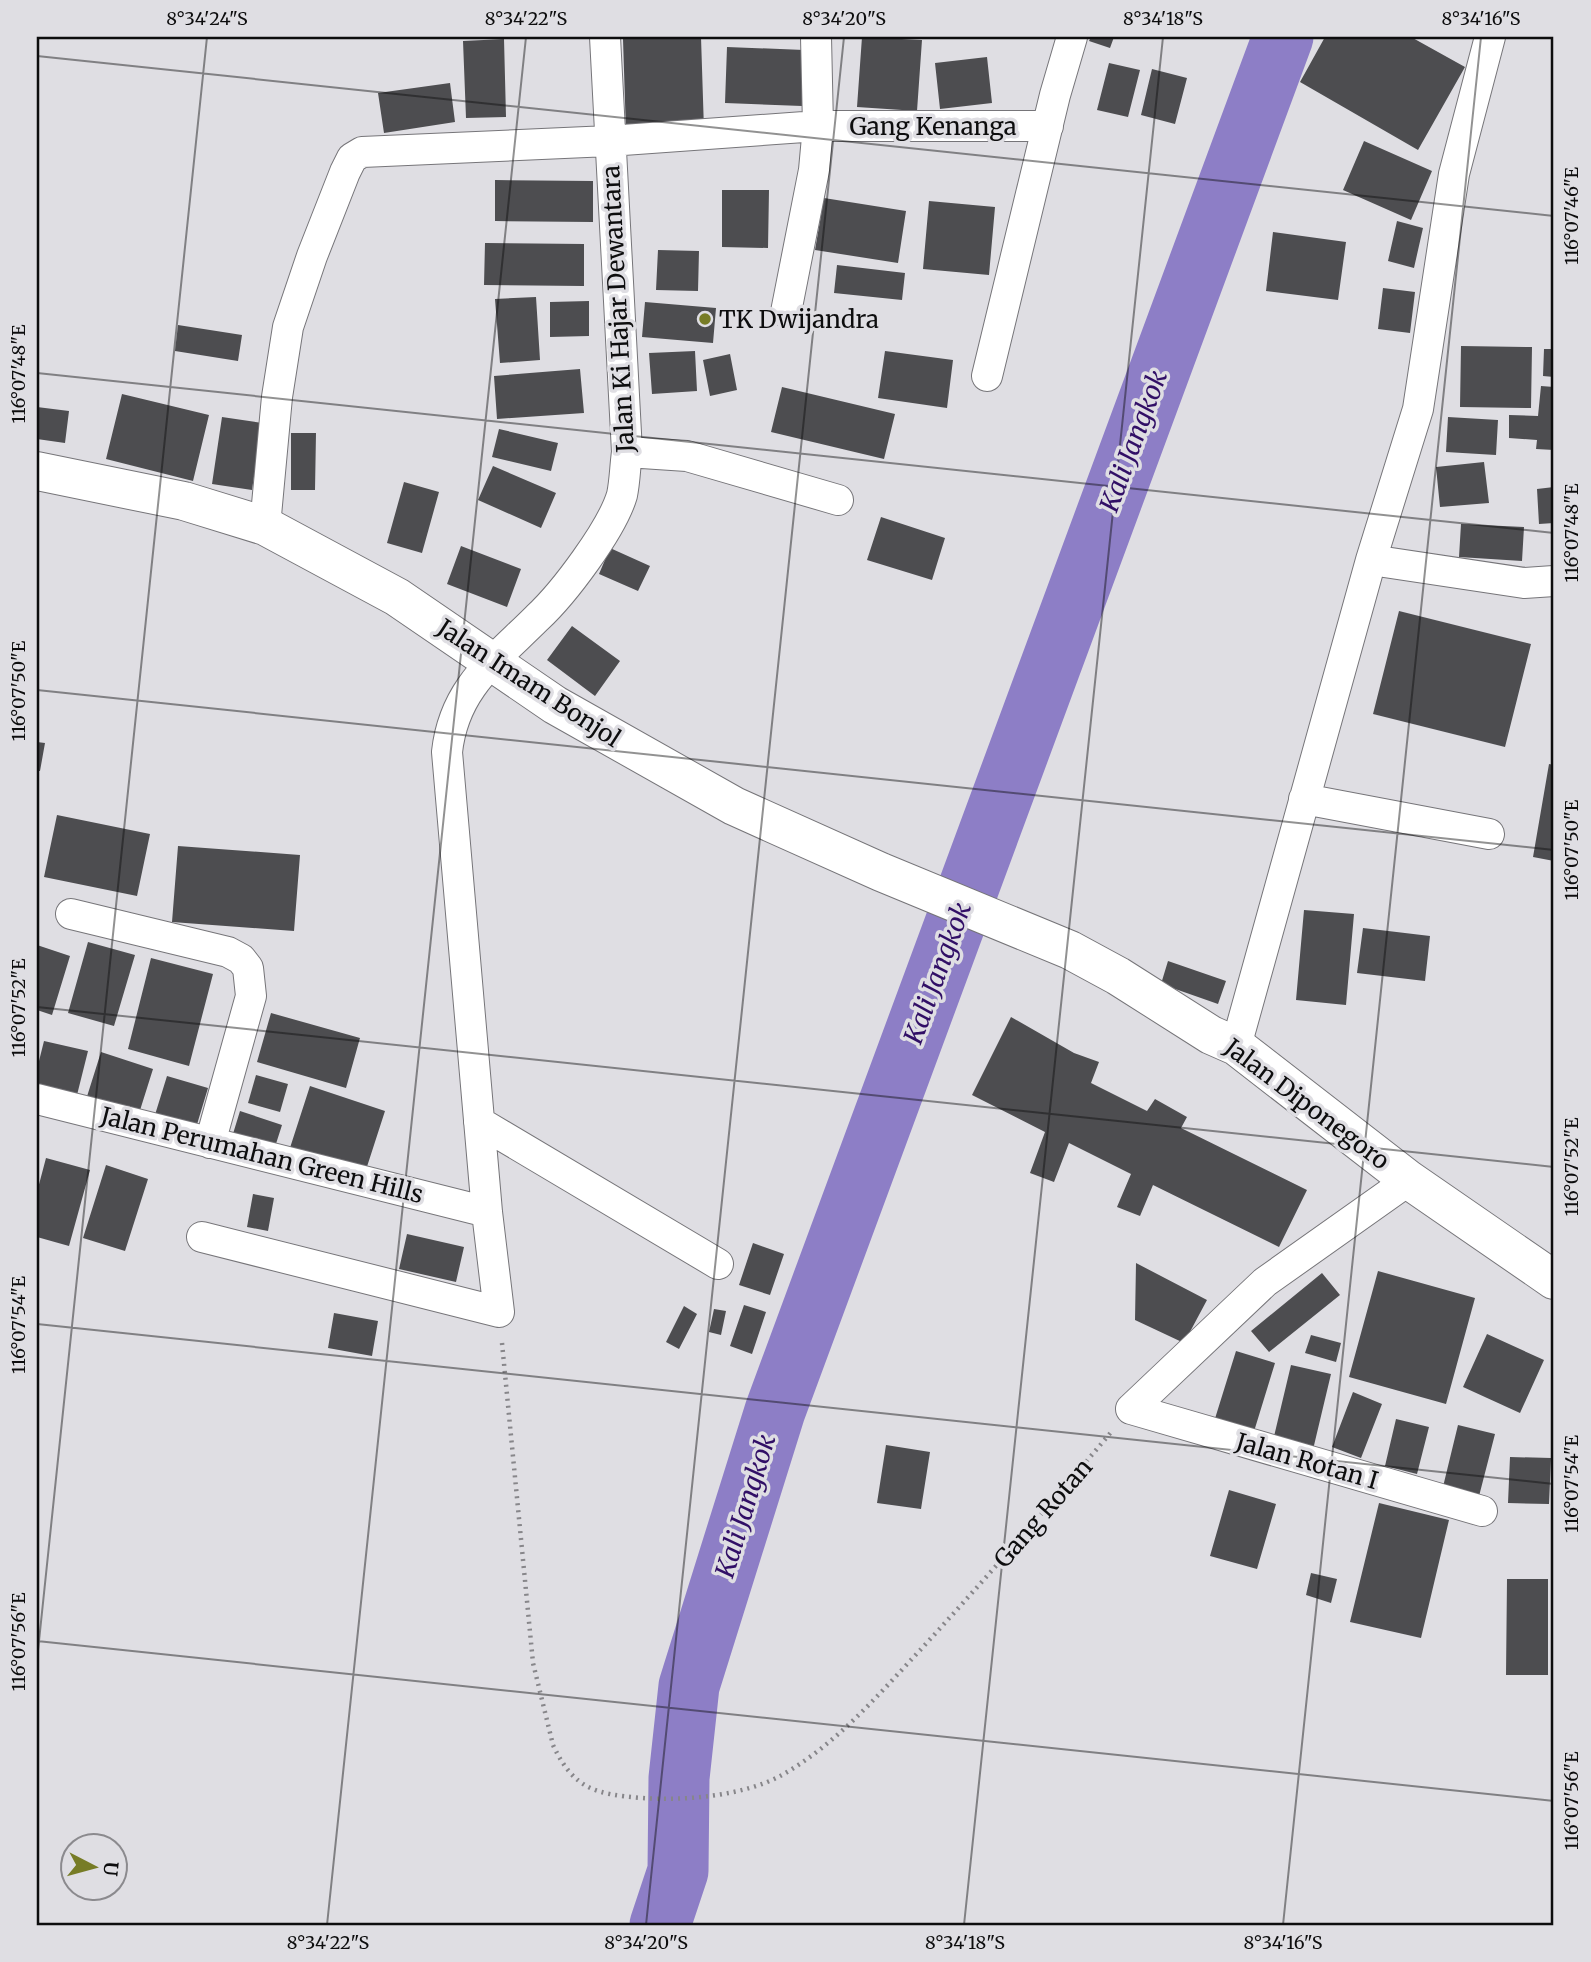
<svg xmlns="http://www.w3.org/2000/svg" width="1591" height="1962" font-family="Merriweather,serif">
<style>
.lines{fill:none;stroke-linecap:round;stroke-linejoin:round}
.river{stroke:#8d7ec6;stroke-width:61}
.building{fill:#4d4d50}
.minor-casing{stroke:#767579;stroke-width:32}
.secondary-casing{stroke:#767579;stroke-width:40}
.path{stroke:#87868a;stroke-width:4.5;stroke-dasharray:2 5;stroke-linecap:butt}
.minor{stroke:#fff;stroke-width:30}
.secondary{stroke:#fff;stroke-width:38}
.ticks{fill:none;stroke:#0d0d0e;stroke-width:2;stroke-opacity:0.45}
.poi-dot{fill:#777c26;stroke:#dfdee3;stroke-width:2.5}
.labels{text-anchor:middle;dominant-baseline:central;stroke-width:7;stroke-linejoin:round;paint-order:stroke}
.street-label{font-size:24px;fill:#0d0d0e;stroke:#dfdee3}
.poi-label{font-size:24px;fill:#0d0d0e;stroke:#dfdee3;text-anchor:start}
.water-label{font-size:26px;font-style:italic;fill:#310f66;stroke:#dfdee3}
.neatline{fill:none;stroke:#0d0d0e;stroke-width:2.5}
.ticks-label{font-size:18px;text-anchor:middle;fill:#0d0d0e}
</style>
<rect width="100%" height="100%" fill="#dfdee3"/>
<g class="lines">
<!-- river -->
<path class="river" d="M660 1925 678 1871 679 1778 689 1686 775 1411 1283 37"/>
</g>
<!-- building -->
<path class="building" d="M701 37 704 130 626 133 623 39Z
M862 37 922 40 917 111 857 107Z
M1091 37H1114L1110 48 1089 41Z
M1325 37H1411L1465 67 1418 150 1300 82Z
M504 39 506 117 466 118 463 41Z
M727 47 804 50 802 106 725 103Z
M987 57 992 103 940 109 935 63Z
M1109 63 1140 70 1128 117 1097 110Z
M1152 69 1187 78 1175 124 1141 115Z
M450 83 455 122 384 133 378 93Z
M1364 141 1432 171 1411 220 1343 190Z
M495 180 593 181V222L495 221Z
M722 190H769L768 248 722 247Z
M824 198 906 211 898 263 815 250Z
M929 201 995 207 989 275 923 269Z
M1397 221 1423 228 1414 268 1388 261Z
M1273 232 1346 242 1338 300 1266 291Z
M485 243 584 244V286L484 285Z
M658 250 699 251 698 291 656 290Z
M837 265 905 273 902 300 834 293Z
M1383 288 1415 292 1410 333 1378 329Z
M536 297 540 360 500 363 495 299Z
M589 301V336L550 337V302Z
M645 302 716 308 713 343 642 337Z
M178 325 242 335 238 361 175 351Z
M1461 346 1532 347 1531 408 1460 407Z
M1544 349H1554V377L1543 376Z
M695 351 697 391 652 394 649 353Z
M885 351 953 360 947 408 878 398Z
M730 354 737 390 710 396 703 360Z
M580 369 584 413 497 419 494 376Z
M1541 386 1554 387V450L1536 449 1537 440 1509 438V415L1538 416Z
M782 387 895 414 884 459 771 432Z
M122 394 209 415 193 481 106 459Z
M37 407 69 411 65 443 37 439Z
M222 417 262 423 252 490 212 484Z
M1448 417 1498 420 1496 455 1446 452Z
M499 429 558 443 551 471 492 457Z
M291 433H316L315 490H291Z
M1484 462 1489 503 1440 507 1436 467Z
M493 466 556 493 541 528 478 500Z
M404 482 439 492 422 553 387 543Z
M1554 487V523L1539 524 1537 489Z
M881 517 945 538 932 580 867 560Z
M1461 524 1524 527 1522 561 1459 557Z
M461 546 521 569 507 607 447 584Z
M610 548 650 566 638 591 599 574Z
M1399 611 1531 644 1505 747 1373 714Z
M572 626 620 661 595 696 547 660Z
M37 742 45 743 40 771H37Z
M1549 764 1554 765V861L1533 857Z
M57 815 150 834 137 896 44 877Z
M178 846 300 855 294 931 172 922Z
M1304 910 1354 914 1346 1005 1296 1000Z
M1363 928 1430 936 1425 981 1357 973Z
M88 942 135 955 114 1026 68 1013Z
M37 945 70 956 52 1015 37 1010Z
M151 958 213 974 189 1066 128 1049Z
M1168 961 1226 981 1218 1004 1161 984Z
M271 1013 360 1038 346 1088 257 1062Z
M1011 1017 1074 1053 1099 1062 1091 1083 1147 1111 1155 1099 1187 1117 1181 1128 1307 1190 1279 1247 1153 1185 1140 1216 1117 1207 1131 1174 1069 1143 1054 1182 1030 1173 1045 1132 972 1095Z
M44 1041 88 1051 74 1107 37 1097V1069Z
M101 1052 153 1069 136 1123 84 1106Z
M256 1075 288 1084 280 1112 248 1103Z
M167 1076 208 1088 195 1131 154 1118Z
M310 1086 385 1111 363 1179 288 1154Z
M240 1111 282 1125 274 1150 232 1137Z
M46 1158 90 1170 69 1246 37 1237V1192Z
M106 1165 148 1179 125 1251 83 1238Z
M253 1194 274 1198 268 1231 247 1227Z
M407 1234 464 1247 456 1282 399 1269Z
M753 1243 784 1254 770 1295 739 1285Z
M1136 1263 1207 1300 1184 1343 1135 1320Z
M1378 1271 1475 1298 1446 1404 1349 1377Z
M1322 1273 1340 1295 1269 1352 1251 1331Z
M744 1305 766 1312 752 1354 730 1346Z
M684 1306 697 1314 679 1349 666 1342Z
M714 1309 726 1311 721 1335 709 1332Z
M334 1313 378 1321 372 1356 328 1348Z
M1487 1334 1544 1360 1520 1413 1463 1387Z
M1311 1335 1341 1343 1336 1362 1305 1353Z
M1236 1351 1275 1363 1252 1438 1213 1425Z
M1291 1365 1331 1374 1311 1458 1271 1449Z
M1353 1392 1382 1404 1361 1458 1332 1447Z
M1396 1419 1429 1427 1417 1474 1385 1466Z
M1458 1425 1495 1434 1477 1504 1441 1495Z
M886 1445 930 1452 921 1509 877 1503Z
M1510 1457 1551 1458 1549 1504 1508 1503Z
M1229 1490 1276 1504 1257 1569 1210 1556Z
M1379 1503 1449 1520 1421 1638 1350 1622Z
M1311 1573 1337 1579 1331 1603 1306 1595Z
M1507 1579H1548V1675H1506Z"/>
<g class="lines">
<!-- minor casing -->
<g class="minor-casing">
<path id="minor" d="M786 312 814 170 818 126 816 37
M987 376 1055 95 1072 37
M627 452 687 456 838 500
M265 526 277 397 288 327 312 256 345 172 352 158 362 152 609 141 818 126H1048
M1371 560 1524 583 1554 581
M1304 799 1489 834
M71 914 228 952 241 959 248 968 251 996 210 1143
M1236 1046 1371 560 1418 409 1454 174 1490 37
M37 1099 487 1212
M479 1122 718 1264
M202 1237 499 1312 487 1212 447 752C454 688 495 660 537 618 564 593 612 529 622 495 625 481 625 466 627 452L605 37
M1131 1409 1482 1511
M1131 1409 1265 1282 1409 1180"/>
</g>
<!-- secondary casing -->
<g class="secondary-casing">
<path id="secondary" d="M37 471 184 501 265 526 397 597 555 705 734 806 881 872 1070 950 1118 976 1211 1035 1236 1046 1409 1180 1554 1280"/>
</g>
<!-- path -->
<path class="path" d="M502 1343 533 1663 553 1745C574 1790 596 1794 642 1798 684 1801 744 1796 782 1775 837 1744 880 1693 923 1647 988 1576 1050 1505 1112 1431"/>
<!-- minor -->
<use href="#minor" class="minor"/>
<!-- secondary -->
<use href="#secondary" class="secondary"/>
</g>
<!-- ticks -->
<path class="ticks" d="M37 56 1554 216M37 373 1554 533M37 690 1554 850M37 1007 1554 1167M37 1324 1554 1484M37 1641 1554 1801M37 1660 207 37M327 1925 526 37M646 1925 844 37M964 1925 1163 37M1283 1925 1481 37"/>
<!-- markers -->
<circle class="poi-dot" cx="705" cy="319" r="7"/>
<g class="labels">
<!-- street labels -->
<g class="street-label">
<text x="933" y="126">Gang Kenanga</text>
<text transform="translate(618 309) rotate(-93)">Jalan Ki Hajar Dewantara</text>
<text transform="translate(529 683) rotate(33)">Jalan Imam Bonjol</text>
<text transform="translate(1307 1104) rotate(37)">Jalan Diponegoro</text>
<text transform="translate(262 1155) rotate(14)">Jalan Perumahan Green Hills</text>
<text transform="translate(1307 1461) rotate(16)">Jalan Rotan I</text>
<text transform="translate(1043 1513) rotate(-49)">Gang Rotan</text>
</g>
<!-- poi labels -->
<g class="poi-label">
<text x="719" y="319">TK Dwijandra</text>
</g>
<!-- water labels -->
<g class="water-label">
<text transform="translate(1133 441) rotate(-70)">Kali Jangkok</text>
<text transform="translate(937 973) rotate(-70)">Kali Jangkok</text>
<text transform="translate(745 1506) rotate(-73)">Kali Jangkok</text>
</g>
</g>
<!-- border -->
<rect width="1591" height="1962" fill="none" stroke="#dfdee3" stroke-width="77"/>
<!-- north arrow -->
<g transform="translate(94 1867) rotate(96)"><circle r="33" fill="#dfdee3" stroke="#8b8a8e" stroke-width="2"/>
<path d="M0-5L12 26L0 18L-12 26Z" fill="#777c26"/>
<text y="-10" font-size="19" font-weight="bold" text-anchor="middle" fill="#0d0d0e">U</text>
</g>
<rect x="38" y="38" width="1514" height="1886" class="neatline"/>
<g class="ticks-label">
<text x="207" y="25">8°34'24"S</text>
<text x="526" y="25">8°34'22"S</text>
<text x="844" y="25">8°34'20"S</text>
<text x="1163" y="25">8°34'18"S</text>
<text x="1481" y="25">8°34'16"S</text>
<text transform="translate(1572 216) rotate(-90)" y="6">116°07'46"E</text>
<text transform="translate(19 374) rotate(-90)" y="6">116°07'48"E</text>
<text transform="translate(1572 533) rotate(-90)" y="6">116°07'48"E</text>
<text transform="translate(19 691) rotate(-90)" y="6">116°07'50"E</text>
<text transform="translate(1572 850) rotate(-90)" y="6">116°07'50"E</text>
<text transform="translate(19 1008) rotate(-90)" y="6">116°07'52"E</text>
<text transform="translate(1572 1167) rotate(-90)" y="6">116°07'52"E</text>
<text transform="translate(19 1325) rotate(-90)" y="6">116°07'54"E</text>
<text transform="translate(1572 1484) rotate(-90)" y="6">116°07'54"E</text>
<text transform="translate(19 1642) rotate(-90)" y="6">116°07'56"E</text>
<text transform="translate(1572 1801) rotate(-90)" y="6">116°07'56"E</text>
<text x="328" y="1949">8°34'22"S</text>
<text x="646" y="1949">8°34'20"S</text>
<text x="965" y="1949">8°34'18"S</text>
<text x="1283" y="1949">8°34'16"S</text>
</g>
</svg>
